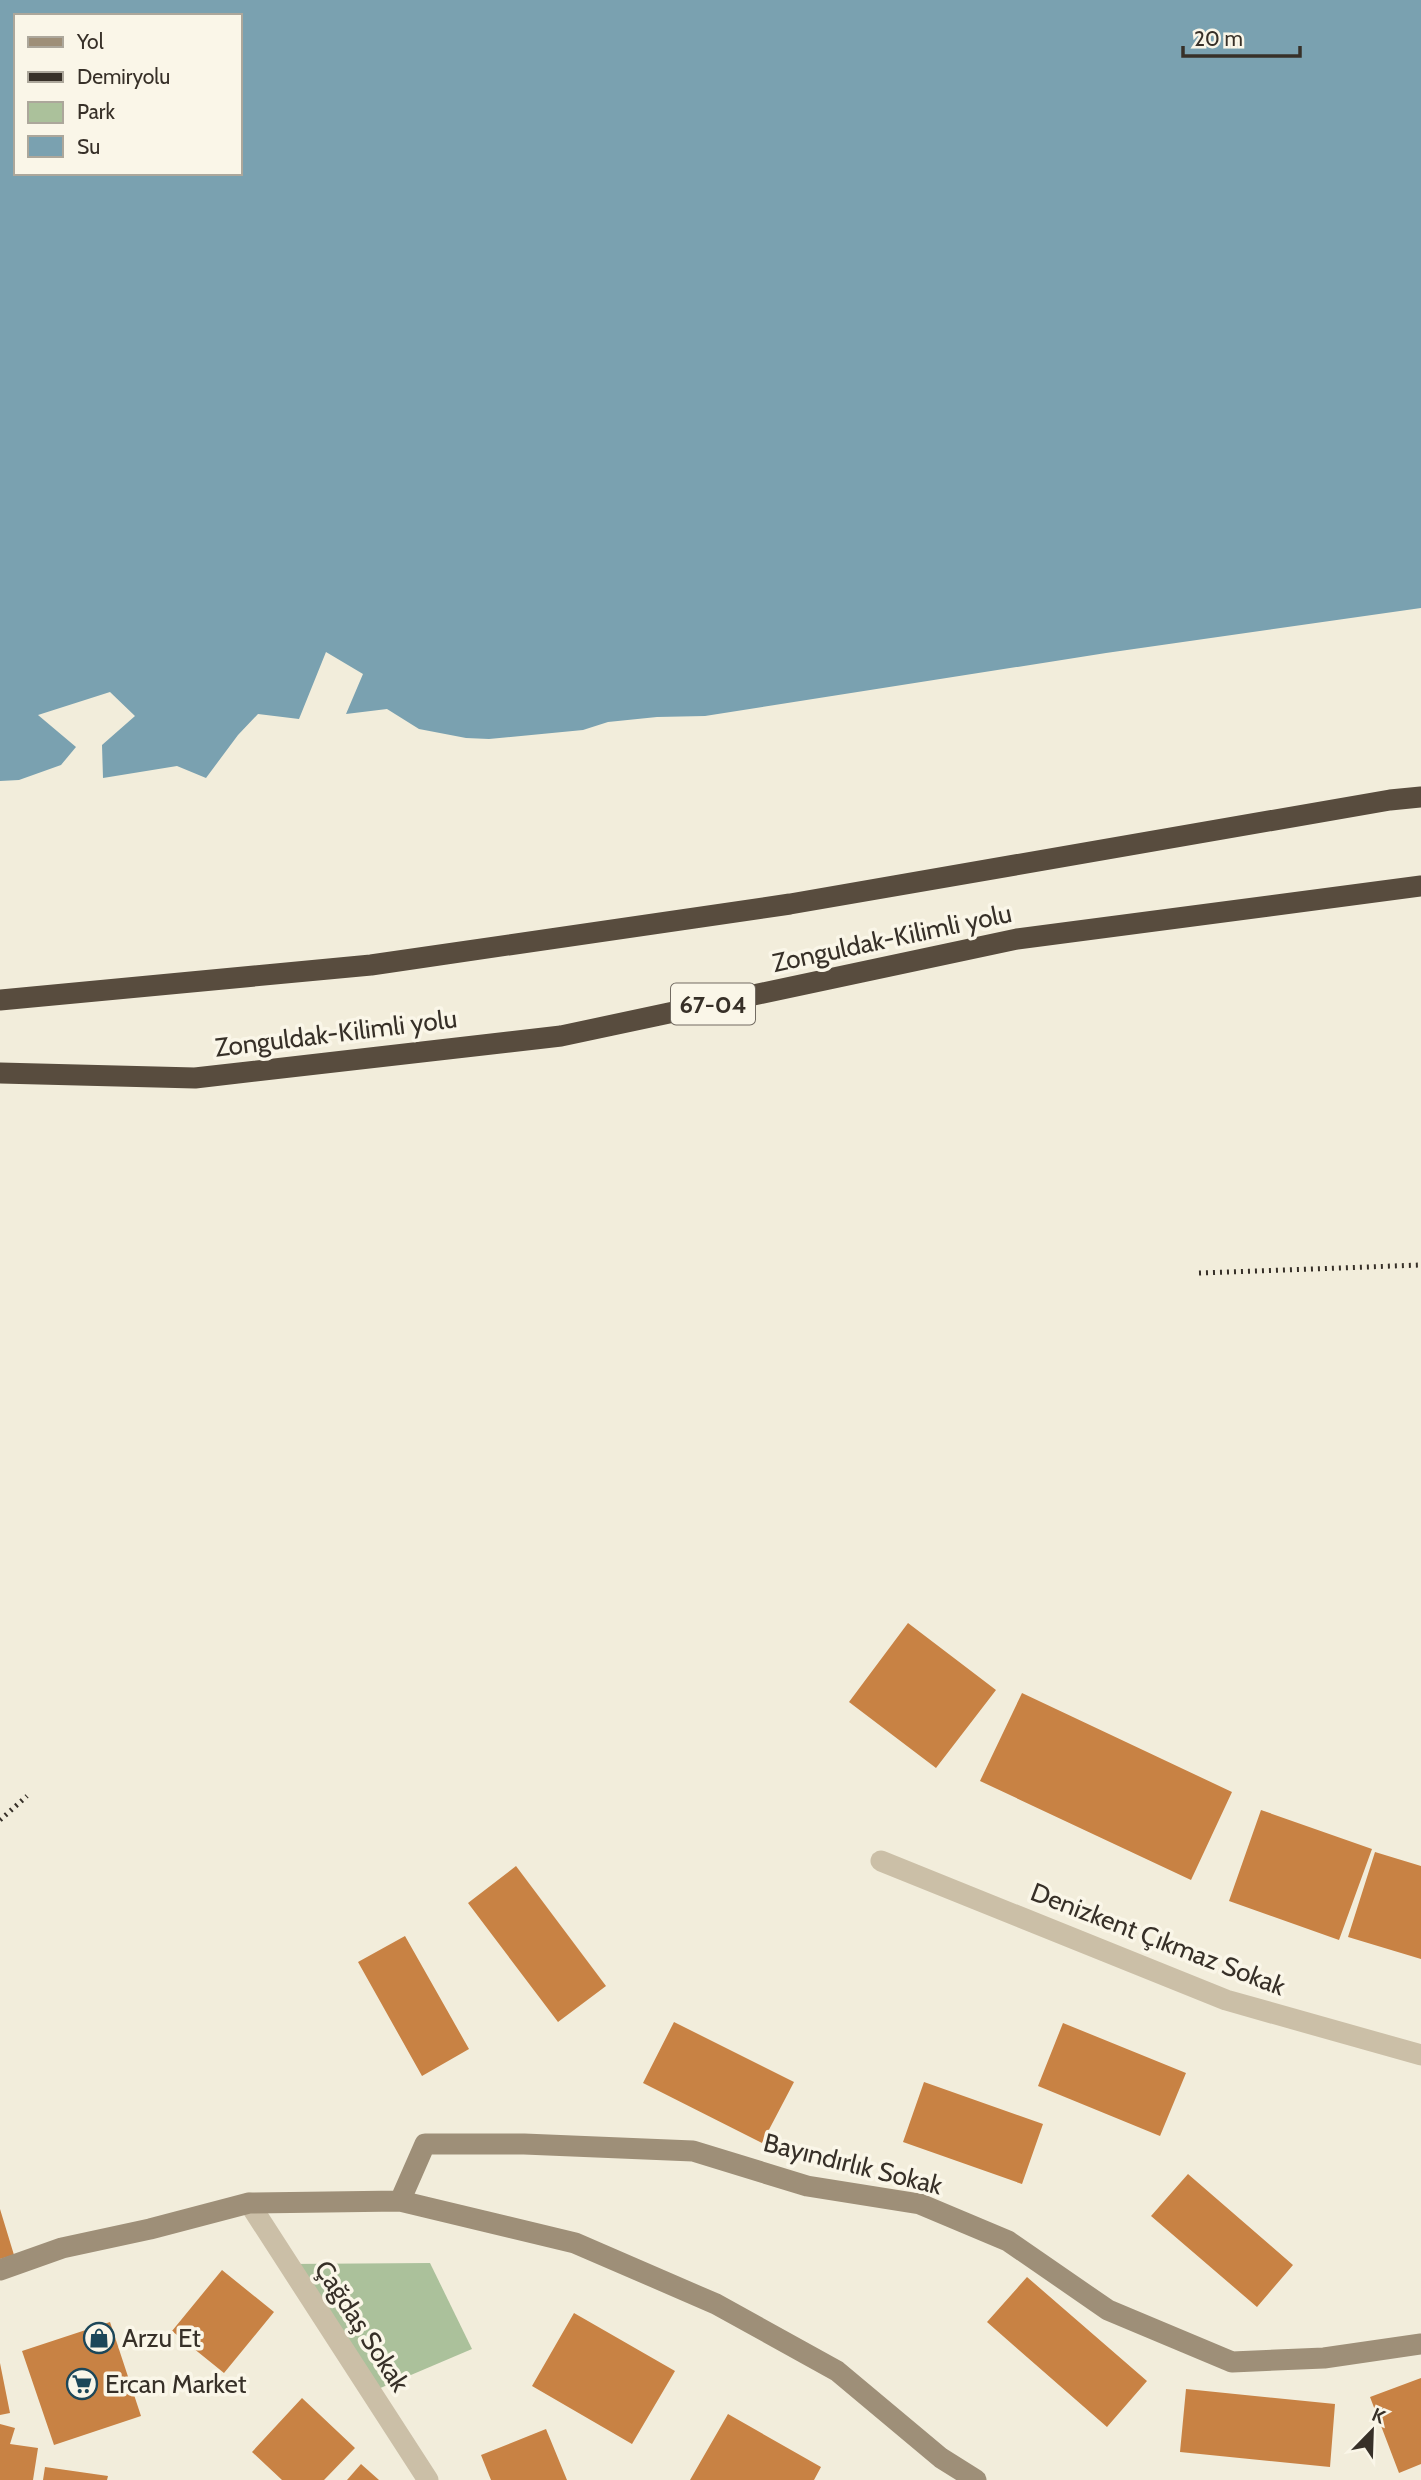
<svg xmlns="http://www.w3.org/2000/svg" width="1421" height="2480" font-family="Cabin,sans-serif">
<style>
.green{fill:#abc19b}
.water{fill:#7aa1b0;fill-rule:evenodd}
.building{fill:#c88244}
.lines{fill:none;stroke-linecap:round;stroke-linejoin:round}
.street{stroke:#cbbfa7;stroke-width:21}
.secondary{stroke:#9e8f78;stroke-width:21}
.highway{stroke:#584c3e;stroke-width:21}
.rail{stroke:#373028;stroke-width:5;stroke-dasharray:2 5;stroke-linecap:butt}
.labels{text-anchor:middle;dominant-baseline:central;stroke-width:7;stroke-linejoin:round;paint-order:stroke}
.shield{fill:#faf6e8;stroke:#726b62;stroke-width:2}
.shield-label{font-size:24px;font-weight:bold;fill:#373028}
.street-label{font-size:26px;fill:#373028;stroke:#faf6e8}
.poi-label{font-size:26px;fill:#373028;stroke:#faf6e8;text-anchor:start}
</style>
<rect width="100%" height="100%" fill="#f2eddb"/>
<!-- green -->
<path class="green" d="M430 2263 472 2349 371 2392 288 2264Z"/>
<!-- water -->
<path class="water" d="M0 0H1421V608L1106 653 705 716 657 717 608 722 583 730 489 739 466 738 419 729 387 709 346 714 363 674 326 652 299 719 258 714 238 735 206 778 177 766 103 778 102 745 135 716 110 692 38 715 76 747 61 765 19 780 0 781ZM16 16H240V173H16Z"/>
<!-- building -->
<path class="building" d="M908 1623 996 1690 936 1768 849 1702Z
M1022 1693 1232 1792 1191 1880 980 1781Z
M1261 1810 1372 1849 1339 1940 1229 1901Z
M1375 1852 1421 1866V1959L1348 1937Z
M516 1866 606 1986 558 2022 468 1903Z
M405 1936 469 2049 422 2076 358 1962Z
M674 2022 794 2082 762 2143 643 2083Z
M1063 2023 1186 2073 1160 2136 1038 2086Z
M924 2082 1043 2124 1022 2184 903 2142Z
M1188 2174 1293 2265 1257 2307 1151 2216Z
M0 2209 14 2255 0 2259Z
M222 2270 274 2312 224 2373 172 2331Z
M1027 2277 1147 2381 1107 2427 987 2322Z
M574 2313 675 2371 632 2444 532 2386Z
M110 2322 141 2416 54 2445 22 2351Z
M0 2363 10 2413 0 2415Z
M1421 2378V2464L1399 2473 1370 2397Z
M1186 2389 1335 2404 1330 2467 1180 2452Z
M302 2398 355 2448 324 2480H282L252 2452Z
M728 2414 821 2467 814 2480H690Z
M0 2424 15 2428 10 2444 38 2448 33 2480H0Z
M546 2429 567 2480H491L481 2455Z
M361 2464 379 2480H347Z
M45 2467 108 2476 107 2480H43Z"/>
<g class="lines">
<!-- street -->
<path class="street" d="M881 1861 1226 2000 1421 2055
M249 2203 428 2480"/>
<!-- secondary -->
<path class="secondary" d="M400 2201 425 2144H524L693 2151 807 2186 920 2204 1008 2241 1108 2310 1232 2362 1324 2358 1421 2344
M0 2270 62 2248 150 2229 249 2203 400 2201 575 2243 716 2304 837 2371 941 2458 976 2480"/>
<!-- highway -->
<path class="highway" d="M0 1000 371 965 790 904 1390 800 1421 797
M0 1073 195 1078 561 1036 1017 939 1421 886"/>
<!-- rail -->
<path class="rail" d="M1199 1273 1421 1265
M0 1820 27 1796"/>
</g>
<!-- icons -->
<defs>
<g id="shop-ring" transform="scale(1.575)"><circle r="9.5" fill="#faf6e8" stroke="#1c4759" stroke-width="1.5"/><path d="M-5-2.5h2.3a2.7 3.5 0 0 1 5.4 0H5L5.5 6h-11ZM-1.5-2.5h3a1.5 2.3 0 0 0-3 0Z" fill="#1c4759"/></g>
<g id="supermarket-ring" transform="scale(1.575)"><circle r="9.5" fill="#faf6e8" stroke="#1c4759" stroke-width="1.5"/><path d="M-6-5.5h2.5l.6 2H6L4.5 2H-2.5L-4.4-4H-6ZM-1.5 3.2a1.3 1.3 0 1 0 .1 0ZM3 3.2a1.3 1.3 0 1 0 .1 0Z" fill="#1c4759"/></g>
</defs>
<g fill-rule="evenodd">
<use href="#shop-ring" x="99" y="2338"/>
<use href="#supermarket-ring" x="82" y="2384"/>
</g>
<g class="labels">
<!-- shield labels -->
<rect class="shield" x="671" y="983.5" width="84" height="41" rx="5"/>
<g class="shield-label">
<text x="713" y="1004">67-04</text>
</g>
<!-- street labels -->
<g class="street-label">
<text transform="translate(892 938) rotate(-12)">Zonguldak-Kilimli yolu</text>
<text transform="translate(336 1033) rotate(-7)">Zonguldak-Kilimli yolu</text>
<text transform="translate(1158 1939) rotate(21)">Denizkent Çıkmaz Sokak</text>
<text transform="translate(853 2164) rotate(14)">Bayındırlık Sokak</text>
<text transform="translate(362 2326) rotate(57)">Çağdaş Sokak</text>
</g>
<!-- poi labels -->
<g class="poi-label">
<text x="122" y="2338">Arzu Et</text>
<text x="105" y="2384">Ercan Market</text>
</g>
</g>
<!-- legend -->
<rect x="14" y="14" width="228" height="161" fill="#faf6e8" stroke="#aca79b" stroke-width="2"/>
<rect x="28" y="37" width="35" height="10" fill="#9e8f78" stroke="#aca79b" stroke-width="2"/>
<text x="77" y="49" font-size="21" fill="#373028">Yol</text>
<rect x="28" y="72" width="35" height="10" fill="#373028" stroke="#aca79b" stroke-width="2"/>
<text x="77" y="84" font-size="21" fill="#373028">Demiryolu</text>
<rect x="28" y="102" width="35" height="21" fill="#abc19b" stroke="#aca79b" stroke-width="2"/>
<text x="77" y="119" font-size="21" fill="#373028">Park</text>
<rect x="28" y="136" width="35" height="21" fill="#7aa1b0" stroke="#aca79b" stroke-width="2"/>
<text x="77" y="154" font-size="21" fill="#373028">Su</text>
<!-- north arrow -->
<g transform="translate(1372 2431) rotate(23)" stroke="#faf6e8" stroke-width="5" paint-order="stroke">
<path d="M0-5L12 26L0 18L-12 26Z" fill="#373028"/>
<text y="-10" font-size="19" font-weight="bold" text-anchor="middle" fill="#373028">K</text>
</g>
<!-- scale -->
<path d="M1183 46v10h117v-10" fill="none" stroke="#373028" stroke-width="3.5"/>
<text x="1194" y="46" font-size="21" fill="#373028" stroke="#faf6e8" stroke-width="5" paint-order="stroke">20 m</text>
</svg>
